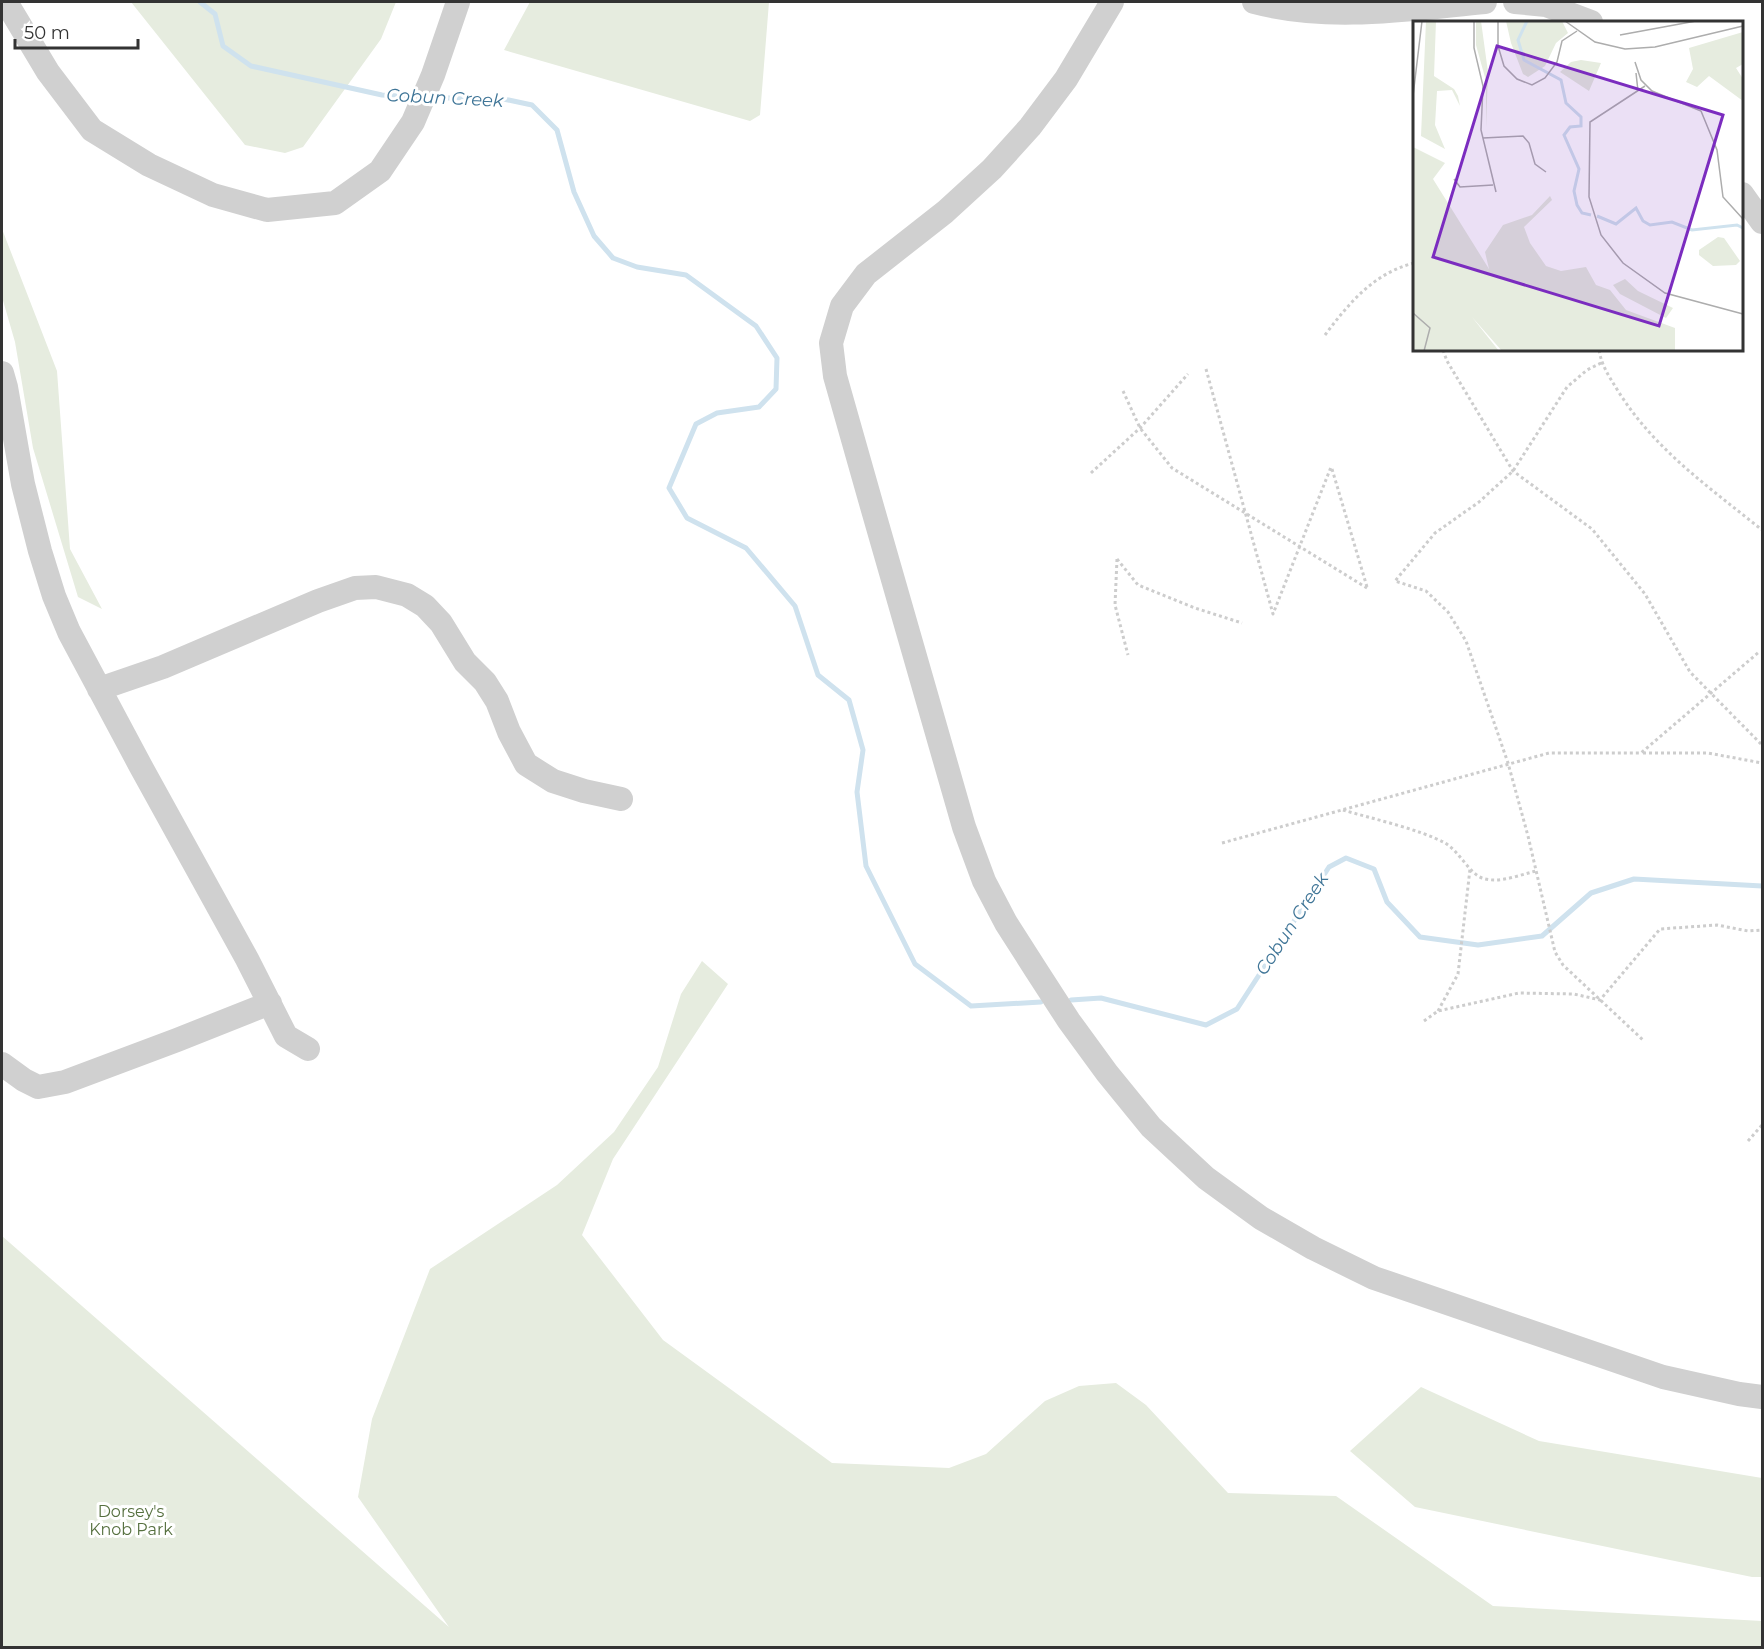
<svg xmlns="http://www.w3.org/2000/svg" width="1764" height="1649" font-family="Montserrat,sans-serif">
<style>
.green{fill:#e6ecdf}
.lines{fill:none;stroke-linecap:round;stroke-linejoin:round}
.stream{stroke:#cfe2ee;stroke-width:5}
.path{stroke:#cdcdcd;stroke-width:3;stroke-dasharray:3 3;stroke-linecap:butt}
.minor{stroke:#d0d0d0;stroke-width:24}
.labels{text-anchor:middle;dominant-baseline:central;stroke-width:6;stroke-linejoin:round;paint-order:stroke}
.park-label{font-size:16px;fill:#56703f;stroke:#fff}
.water-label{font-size:18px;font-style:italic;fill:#3f7597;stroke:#fff}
.inset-river{fill:none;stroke:#cfe2ee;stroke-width:3}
.inset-road{fill:none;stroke:#adadad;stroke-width:1.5}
.view{fill:#7b2cbf;fill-opacity:0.15;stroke:#7b2cbf;stroke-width:3}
.inset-edge{fill:none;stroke:#333;stroke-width:3}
</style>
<rect width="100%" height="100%" fill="#fff"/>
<!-- green -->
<path class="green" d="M131 2H396L381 39 303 147 285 153 245 145Z
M530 2H769L760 115 750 121 504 50Z
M2 229 57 371 70 549 102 609 78 597 33 448 15 342 2 297Z
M702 961 728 984 613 1159 582 1235 663 1340 832 1463 949 1468 986 1454 1045 1401 1079 1386 1116 1383 1146 1405 1228 1493 1336 1496 1493 1606 1762 1621V1647H2V1236L449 1627 358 1497 372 1419 430 1269 557 1185 614 1132 658 1067 681 994Z
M1421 1387 1539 1441 1762 1478V1577H1752L1415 1507 1350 1451Z"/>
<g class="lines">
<!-- stream -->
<path class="stream" d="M200 2 215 14 223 46 251 66 382 95 415 97
M431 98H499L532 105 557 130 574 192 594 236 613 258 637 267 686 275 756 326 777 358 776 389 759 407 717 413 696 424 669 488 687 518 746 548 795 606 818 675 849 700 863 750 857 792 866 866 915 964 971 1006 1041 1002
M1071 1000 1101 998 1206 1025 1237 1009 1329 867 1346 858 1374 869 1387 902 1420 937 1478 945 1542 936 1591 893 1634 879 1762 886"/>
<!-- path -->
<path class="path" d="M1325 335C1349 303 1374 273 1414 263
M1443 350 1447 361 1513 471 1592 529 1645 594 1690 672 1762 745
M1599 350C1602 367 1609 376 1618 391 1655 450 1709 487 1762 530
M1601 363 1587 370 1567 387 1513 471 1479 502 1435 533 1395 581 1426 591 1448 612 1466 641 1508 763 1528 836 1555 952 1563 965 1643 1040
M1206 369 1273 614 1331 467
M1123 391 1140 428 1172 468 1367 588
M1332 469 1367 587
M1091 473 1140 428 1188 374
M1117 559 1138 585 1195 608 1242 623
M1117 559 1115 605 1128 655
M1643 753H1708L1762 763
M1343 810C1373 819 1419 829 1445 843 1460 852 1468 872 1482 878 1499 884 1519 875 1536 871
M1222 843 1549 753H1641L1759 652
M1438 1011 1458 974 1470 869
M1424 1021 1438 1011 1519 993 1574 994 1600 1000 1660 929 1717 925 1748 931 1762 930
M1748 1141 1762 1125"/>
<!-- minor -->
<path class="minor" d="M6 2 48 72 92 130 149 165 213 195 267 210 335 203 380 171 413 122 433 75 458 2
M1112 2 1066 79 1030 127 992 169 945 212 866 274 842 306 831 343 835 376 873 510 964 827 984 881 1006 923 1036 970 1069 1021 1107 1073 1151 1127 1206 1178 1261 1218 1313 1248 1374 1278 1663 1377 1739 1394 1762 1397
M1254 2C1329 22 1410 9 1485 2
M1515 2 1546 5 1591 22
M1742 194 1762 222
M2 373 6 387 23 484 40 551 54 596 69 632 140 765 247 959 286 1036 308 1049
M99 689 163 667 318 601 355 588 376 587 407 595 425 606 441 623 465 662 485 682 497 701 509 732 526 764 553 781 584 791 621 799
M2 1064 24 1080 38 1087 65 1082 177 1040 270 1003"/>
</g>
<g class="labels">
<!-- park labels -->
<g class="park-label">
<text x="131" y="1511">Dorsey's<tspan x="131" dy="18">Knob Park</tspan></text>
</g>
<!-- water labels -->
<g class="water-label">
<text transform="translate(445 98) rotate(3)">Cobun Creek</text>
<text transform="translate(1292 924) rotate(-57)">Cobun Creek</text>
</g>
</g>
<!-- overview -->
<g transform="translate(1413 21)">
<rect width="330" height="330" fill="#fff"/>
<path d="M13 0H23L21 55 41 68 45 75 47 85 39 69 24 70 22 104 32 128 8 115ZM63 0H68L75 51 73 107V60L63 24ZM93 0H149L155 12 143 22 132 45 115 56 110 53 98 22ZM330 11V43L323 47 330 58V80L296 55 284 66 273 61 280 48 276 27ZM168 39 188 42 176 70 147 51 158 41ZM0 126 32 142 20 158 76 248 72 231 90 204 119 194 137 175 139 179 111 206 117 222 133 245 148 250 173 246 183 264 197 269 213 289 262 307V330H89L59 296 86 330H0ZM305 216 311 217 327 240 323 244 300 245 286 234V229ZM212 258 225 270 260 287 253 297 207 273 200 264Z" fill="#e6ecdf"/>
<path class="inset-river" d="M114 0 105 19 111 39 148 59 153 82 168 96V105L157 106 151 114 166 148 161 170 164 184 169 192 178 194M184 195 203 203 223 187 230 200 237 204 259 201 279 209 324 204 330 207"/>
<path class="inset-road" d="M61 0V27L70 65 68 109 83 171M85 0V25L91 45 104 58 119 64 132 57 144 41 149 20 164 10M152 0 182 21 212 28 242 26 330 5M207 14 283 0M222 41 228 59 239 70 288 90 304 129 310 176 330 198M223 52 225 70M232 65 177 101 176 176 188 214 210 242 252 272 330 293M0 75 9 0M70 117 110 115 116 122 122 143 133 151M41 158 47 166 80 164M0 292 17 307 11 330"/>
<path class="view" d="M84 25 310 94 246 305 20 236Z"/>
<rect width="330" height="330" class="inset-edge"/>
</g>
<!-- border -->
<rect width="1764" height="1649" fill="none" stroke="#333333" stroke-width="6"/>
<!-- scale -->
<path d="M15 39v9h123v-9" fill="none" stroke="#333333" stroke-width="3"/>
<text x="24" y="39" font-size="18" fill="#333333" stroke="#ffffff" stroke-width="4.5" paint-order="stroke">50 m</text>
</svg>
